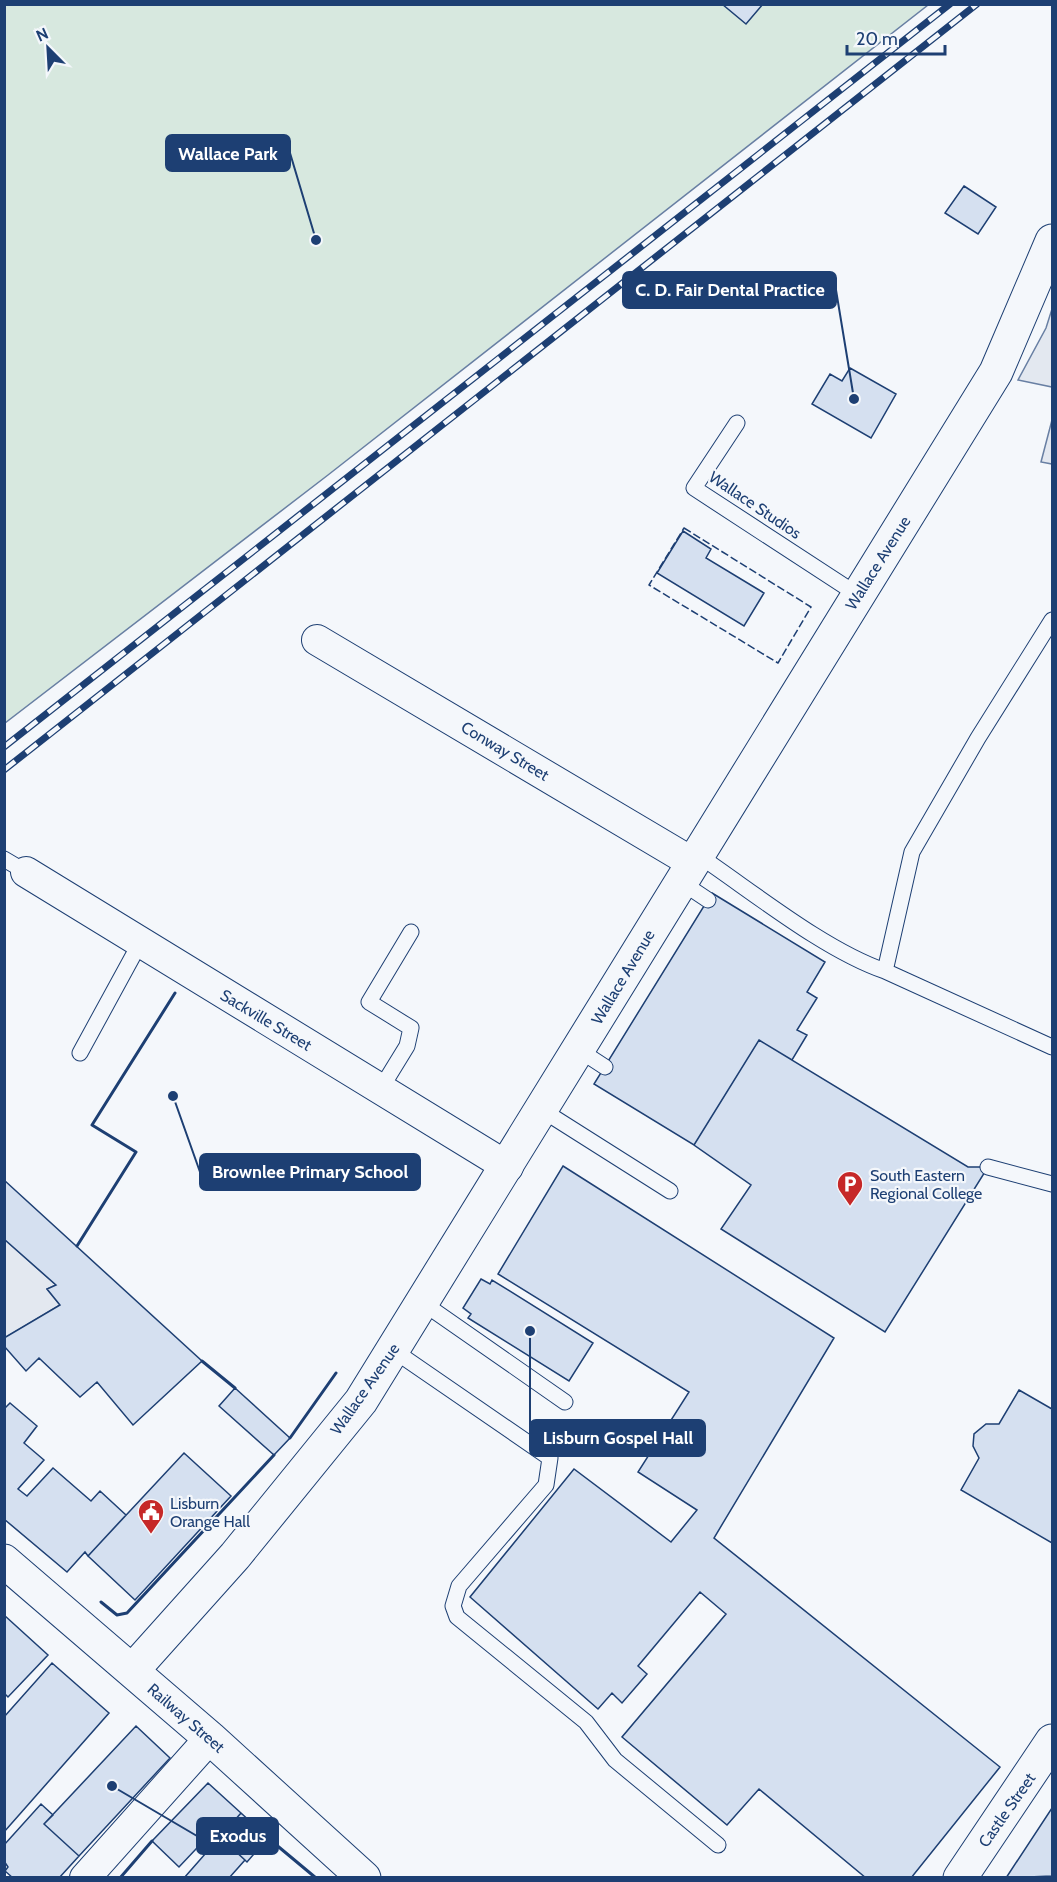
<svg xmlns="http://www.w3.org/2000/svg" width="1057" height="1882" font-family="Cabin,sans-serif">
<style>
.green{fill:#d7e8df;stroke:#687fa3;stroke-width:1.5}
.parking{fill:#e3e8f0;stroke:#687fa3;stroke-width:1.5}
.building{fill:#d5e0f0;stroke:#1d3f73;stroke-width:1.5}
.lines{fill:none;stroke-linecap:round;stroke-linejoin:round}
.service-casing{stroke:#1d3f73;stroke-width:17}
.minor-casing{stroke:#1d3f73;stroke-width:32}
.primary-casing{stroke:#1d3f73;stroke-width:35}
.service{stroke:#f4f7fb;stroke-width:15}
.minor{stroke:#f4f7fb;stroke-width:30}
.primary{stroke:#f4f7fb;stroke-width:33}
.rail-casing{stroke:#1d3f73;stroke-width:7}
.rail{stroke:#f4f7fb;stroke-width:4.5;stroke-dasharray:14;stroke-linecap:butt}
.fence{stroke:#1d3f73;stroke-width:1.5;stroke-dasharray:8 3;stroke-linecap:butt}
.wall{stroke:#1d3f73;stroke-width:3}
.labels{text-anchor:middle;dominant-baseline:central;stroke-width:4.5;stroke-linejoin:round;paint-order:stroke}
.street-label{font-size:16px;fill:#1d3f73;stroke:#f4f7fb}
.poi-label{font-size:16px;fill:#1d3f73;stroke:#f4f7fb;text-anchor:start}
.leader{fill:none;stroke:#1d3f73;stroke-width:2}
.callout-dot{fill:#1d3f73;stroke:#f4f7fb;stroke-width:2}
.callout{fill:#1d3f73;stroke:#1d3f73;stroke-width:2}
.callout-label{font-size:18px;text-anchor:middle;font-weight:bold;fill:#fff}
</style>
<rect width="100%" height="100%" fill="#f4f7fb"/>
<!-- green -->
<path class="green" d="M5 5H928L328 475 5 723Z"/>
<!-- parking -->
<path class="parking" d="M1052 309V387L1018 380 1046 328Z
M1052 420V464L1041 462Z
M4 1239 56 1285 47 1289 60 1305 5 1338Z"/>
<!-- building -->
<path class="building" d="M722 4H763L746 24Z
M964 186 996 207 978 234 945 213Z
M850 368 896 394 871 438 812 404 830 374 842 381Z
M683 531 711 549 706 558 764 593 744 626 657 573Z
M712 893 825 962 807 992 817 998 797 1030 807 1035 792 1060 759 1040 694 1145 594 1084Z
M759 1040 968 1167H988L885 1332 721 1229 751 1185 694 1145Z
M563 1166 834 1338 714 1538 1000 1767 911 1878H866L759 1789 727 1825 622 1737 726 1614 700 1592 638 1666 647 1674 622 1703 612 1693 598 1709 470 1597 574 1469 671 1542 697 1510 638 1472 689 1392 498 1274Z
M4 1180 202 1361 133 1425 97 1382 80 1397 39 1358 26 1371 4 1346V1338L60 1305 47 1289 56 1285 4 1239Z
M481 1279 490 1284 492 1280 593 1343 569 1381 468 1318 471 1314 463 1308Z
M235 1388 290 1438 274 1455 219 1406Z
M1019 1390 1052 1409V1543L961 1490 979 1458 973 1446 974 1434 986 1424H999Z
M10 1403 37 1426 24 1443 44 1460 18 1489 27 1496 53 1468 91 1501 100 1491 126 1515 88 1556 85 1552 67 1572 4 1519V1409Z
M184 1453 231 1496 135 1600 88 1556Z
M4 1615 48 1655 8 1697 4 1693Z
M52 1663 109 1713 4 1832V1717Z
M136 1726 170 1758 79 1856 44 1824Z
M208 1783 241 1813 220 1837 213 1831 179 1867 152 1841Z
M41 1804 53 1815 44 1824 79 1856 59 1878H13L5 1871 8 1867 4 1861V1845Z
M1052 1808V1876L1006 1878Z
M241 1813 268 1838 247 1862 220 1837Z
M220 1837 245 1860 229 1878H184Z"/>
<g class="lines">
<!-- service casing -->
<g class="service-casing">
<path id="service" d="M737 423 694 488 858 595
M698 855C753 892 824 950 885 971L912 852 978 738 1052 620
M4 859 26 872
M681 882 708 900
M885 971 1052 1047
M579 1050 605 1067
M80 1053 140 943
M380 1090 407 1046 411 1028 369 1002 411 932
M542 1110 670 1191
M988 1167 1052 1184
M423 1303 565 1402
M393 1350 550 1458 546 1485 459 1586 453 1606 457 1617 586 1722 615 1760 718 1845"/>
</g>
<!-- minor casing -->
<g class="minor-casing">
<path id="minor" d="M317 640 693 863
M26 872 508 1167
M85 1878 210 1738"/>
</g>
<!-- primary casing -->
<g class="primary-casing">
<path id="primary" d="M4 1561 210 1738 364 1878
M132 1671 235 1556 361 1401 996 372 1052 241
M960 1878 1052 1741"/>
</g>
<!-- service -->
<use href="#service" class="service"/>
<!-- minor -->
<use href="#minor" class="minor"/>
<!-- primary -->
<use href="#primary" class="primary"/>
<!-- rail casing -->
<g class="rail-casing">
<path id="rail" d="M4 747 950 4
M4 770 977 4"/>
</g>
<!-- rail -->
<use href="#rail" class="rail"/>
<!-- fence -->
<path class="fence" d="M684 528 811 607 778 663 649 585Z"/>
<!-- wall -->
<path class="wall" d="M77 1246 136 1152 92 1125 175 993
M202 1361 235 1388
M290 1438 336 1373
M101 1602 117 1615 127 1613 274 1455
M268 1838 316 1878
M120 1878 152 1841"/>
</g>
<!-- icons -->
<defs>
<g id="parking-pin" transform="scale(1.35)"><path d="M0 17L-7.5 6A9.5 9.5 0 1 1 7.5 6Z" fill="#c62828" stroke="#f4f7fb"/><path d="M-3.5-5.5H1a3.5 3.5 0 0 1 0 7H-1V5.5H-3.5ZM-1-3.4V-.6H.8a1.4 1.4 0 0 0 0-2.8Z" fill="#fff"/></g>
<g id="civic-pin" transform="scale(1.35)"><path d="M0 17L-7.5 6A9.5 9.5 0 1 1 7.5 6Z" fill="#c62828" stroke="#f4f7fb"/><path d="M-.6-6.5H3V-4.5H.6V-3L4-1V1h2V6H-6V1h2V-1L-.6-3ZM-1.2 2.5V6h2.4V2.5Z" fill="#fff"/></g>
</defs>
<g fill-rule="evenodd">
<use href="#parking-pin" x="850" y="1184"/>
<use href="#civic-pin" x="151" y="1512"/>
</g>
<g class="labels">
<!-- street labels -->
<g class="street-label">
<text transform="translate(755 505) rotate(34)">Wallace Studios</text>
<text transform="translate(878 563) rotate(-58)">Wallace Avenue</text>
<text transform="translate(505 751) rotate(31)">Conway Street</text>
<text transform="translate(623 977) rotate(-59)">Wallace Avenue</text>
<text transform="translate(266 1020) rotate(31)">Sackville Street</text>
<text transform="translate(365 1389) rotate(-55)">Wallace Avenue</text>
<text transform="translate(186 1718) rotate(41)">Railway Street</text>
<text transform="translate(1007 1810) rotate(-55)">Castle Street</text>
</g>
<!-- poi labels -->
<g class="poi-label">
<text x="870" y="1175">South Eastern<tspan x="870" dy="18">Regional College</tspan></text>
<text x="170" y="1503">Lisburn<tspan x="170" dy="18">Orange Hall</tspan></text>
</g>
</g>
<!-- callouts -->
<path class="leader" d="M316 240L290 153M854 399L836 290M173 1096L200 1172M530 1331L530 1438M112 1786L197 1836"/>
<g class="callout-dot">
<circle cx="316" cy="240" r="6"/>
<circle cx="854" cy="399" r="6"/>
<circle cx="173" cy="1096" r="6"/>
<circle cx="530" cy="1331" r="6"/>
<circle cx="112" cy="1786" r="6"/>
</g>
<g class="callout">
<rect x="166" y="135" width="124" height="36" rx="6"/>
<rect x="623" y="272" width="213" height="36" rx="6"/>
<rect x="200" y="1154" width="220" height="36" rx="6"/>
<rect x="530" y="1420" width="175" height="36" rx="6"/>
<rect x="197" y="1818" width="81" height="36" rx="6"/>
</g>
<g class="callout-label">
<text x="228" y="160">Wallace Park</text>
<text x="730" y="296">C. D. Fair Dental Practice</text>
<text x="310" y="1178">Brownlee Primary School</text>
<text x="618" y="1444">Lisburn Gospel Hall</text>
<text x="238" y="1842">Exodus</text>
</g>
<!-- border -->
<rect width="1057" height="1882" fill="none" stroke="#1d3f73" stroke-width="12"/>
<!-- north arrow -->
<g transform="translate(48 48) rotate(336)" stroke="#f4f7fb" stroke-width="4.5" paint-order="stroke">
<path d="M0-4.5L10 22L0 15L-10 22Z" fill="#1d3f73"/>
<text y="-9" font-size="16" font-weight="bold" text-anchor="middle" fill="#1d3f73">N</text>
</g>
<!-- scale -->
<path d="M847 45v9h98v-9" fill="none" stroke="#1d3f73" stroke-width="3"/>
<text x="856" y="45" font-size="18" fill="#1d3f73" stroke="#f4f7fb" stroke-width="4.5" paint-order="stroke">20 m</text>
</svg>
